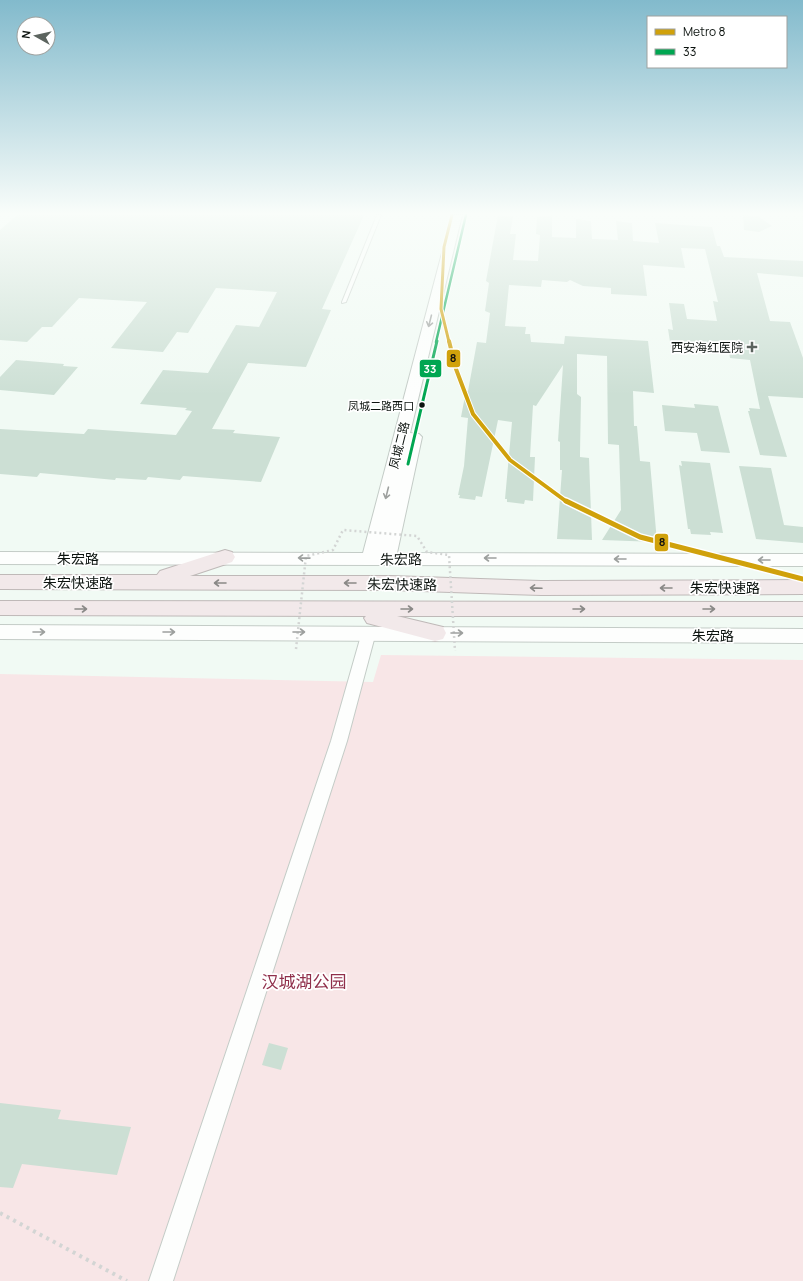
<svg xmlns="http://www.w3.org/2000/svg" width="803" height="1281" font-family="Manrope,'Noto Sans SC',sans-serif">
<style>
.green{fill:#f8e6e7}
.building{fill:#ccdfd4}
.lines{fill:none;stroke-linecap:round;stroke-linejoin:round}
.lane-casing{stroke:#c4ccc7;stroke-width:2}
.street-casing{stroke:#c4ccc7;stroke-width:2}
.secondary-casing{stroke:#c4ccc7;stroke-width:2}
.highway-casing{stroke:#bfb9b8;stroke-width:2}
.path{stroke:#d3d5d4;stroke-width:4;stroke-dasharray:3 4.5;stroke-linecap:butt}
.lane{fill:#fdfefd;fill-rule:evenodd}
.street{fill:#fdfefd;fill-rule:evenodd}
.secondary{fill:#fdfefd;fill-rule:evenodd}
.highway{fill:#f2e9ea;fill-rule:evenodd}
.path-bridge{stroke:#d3d5d4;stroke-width:2.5;stroke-dasharray:2 3;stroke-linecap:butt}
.bus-1-far1-casing{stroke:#fff;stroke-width:4.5}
.bus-1-casing{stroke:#fff;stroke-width:5.5}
.bus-1-far1{stroke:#00a651;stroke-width:2.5}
.bus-1{stroke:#00a651;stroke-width:3}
.metro-1-far2-casing{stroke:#fff;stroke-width:5}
.metro-1-far1-casing{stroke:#fff;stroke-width:6}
.metro-1-casing{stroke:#fff;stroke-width:8}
.metro-1-far2{stroke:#d0a10b;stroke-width:3}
.metro-1-far1{stroke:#d0a10b;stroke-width:4}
.metro-1{stroke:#d0a10b;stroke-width:5}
.oneway{stroke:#9da09e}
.oneway2{stroke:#8a8987}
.poi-dot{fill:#5c645f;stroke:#fff;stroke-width:1.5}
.bus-dot{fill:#0c130f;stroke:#fff;stroke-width:1.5}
.labels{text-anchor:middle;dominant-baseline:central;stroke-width:3.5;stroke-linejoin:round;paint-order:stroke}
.far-bus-label{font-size:11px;fill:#0c130f;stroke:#fff;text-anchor:end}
.far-poi-label{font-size:12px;fill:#0c130f;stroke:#fff;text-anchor:end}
.far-street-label{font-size:12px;fill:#0c130f;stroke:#fff}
.street-label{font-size:14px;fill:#0c130f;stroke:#fff}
.near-park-label{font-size:17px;fill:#902f4b;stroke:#fff}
.line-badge{stroke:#fff;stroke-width:1.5}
.badge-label{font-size:11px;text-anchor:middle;font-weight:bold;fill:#fff}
.pale-badge-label{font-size:11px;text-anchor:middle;font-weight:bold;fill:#111}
</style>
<rect width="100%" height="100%" fill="#f1faf4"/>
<!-- green -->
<path class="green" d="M381 655 803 660V1281H0V674L373 682Z"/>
<!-- building -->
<path class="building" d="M17 215H364L322 309 331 310 306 367 248 363 212 429 235 430 233 433 280 437 261 482 183 476 180 480 148 477 146 480 116 478 115 480 40 473 37 477 0 474V429L84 434 88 429 176 435 192 411 185 410 187 408 140 404 163 370 208 373 236 325 259 327 277 292 216 288 188 333 177 332 163 352 111 348 147 302 79 298 52 327H42L27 342 0 340V230Z
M498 215 513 217 510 234H516L513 260 538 261 540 235 536 234 537 217 552 215V237L576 238V219L591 221 592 239 618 240 616 221 632 223 633 241 659 243 655 223 712 227 717 246H720L724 257 803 261V277L757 273 770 321 790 322 803 358V398L768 396 787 457 760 455 748 411H750L749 408 760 409 750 360 730 358 729 352 671 348 668 329 673 330 669 303 684 304 687 319 717 321 713 301 718 302 705 249 681 248 685 268 643 265 647 296 611 294V288L583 286 570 280 567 282 542 280 541 287 509 285 505 326 526 327 525 334H530L531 342 564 344 565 336 648 341 654 393 633 391 634 426H637L640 461 650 462 657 542 602 540 621 510 619 445 608 444 607 356 577 354V394L581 397 580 453V457L589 458 592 540 557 539 562 470H560V442L558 441 563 365 536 406 533 405 530 457H535L533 501 525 500 524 504 507 502V499H505L512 422 498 420 482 497 476 496 475 500 459 498 460 495H458L464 466 468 418 461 417 466 391H468L477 342 486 343 490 313 485 311 489 283 486 281Z
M743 215 758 216 772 226 759 232 744 230Z
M16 360 64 364 63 366 78 367 54 395 0 390V377Z
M694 404 718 406 730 453 701 451 697 433 665 431 662 405 695 408Z
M681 461 710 463 723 533 710 532 711 535 691 534 690 529H688L679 465 682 466Z
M739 466 771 468 784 525 803 527V543L756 539Z
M269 1043 288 1048 281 1070 262 1065Z
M0 1103 61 1110 58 1119 131 1127 117 1175 22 1164 13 1188 0 1187Z"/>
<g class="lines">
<!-- lane casing -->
<g class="lane-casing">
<path id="lane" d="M377 215H381L346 302 342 303V302Z"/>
</g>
<!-- street casing -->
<g class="street-casing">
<path id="street" d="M369 627 374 629 376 632 347 741 173 1281H149L331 741 362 632 364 629Z"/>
</g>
<!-- secondary casing -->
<g class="secondary-casing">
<path id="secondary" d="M452 215H462L410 433 419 434 422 437 397 553 803 554V566L0 564V552L363 553Z
M0 625 803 629V643L0 639Z"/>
</g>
<!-- highway casing -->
<g class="highway-casing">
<path id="highway" d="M225 550 232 552 235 557 232 562 190 576H391L541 581 803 580V594L541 595 391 590 0 589V575H157L160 571Z
M0 601 803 602V616H397L443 627 446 633 443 639 435 641 367 623 364 618 366 616 0 615Z"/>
</g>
<!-- path -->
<path class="path" d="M0 1213 127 1281"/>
<!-- lane -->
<use href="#lane" class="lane"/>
<!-- street -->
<use href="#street" class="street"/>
<!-- secondary -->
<use href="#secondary" class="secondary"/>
<!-- highway -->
<use href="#highway" class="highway"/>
<!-- path-bridge -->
<path class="path-bridge" d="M296 649 306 556 333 550 343 530 417 536 427 552 449 555 455 651"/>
<!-- bus-1-far1 casing -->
<g class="bus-1-far1-casing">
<path id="bus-1-far1" d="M436 342 466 215"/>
</g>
<!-- bus-1 casing -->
<g class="bus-1-casing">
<path id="bus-1" d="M408 464 437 341"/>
</g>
<!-- bus-1-far1 -->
<use href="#bus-1-far1" class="bus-1-far1"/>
<!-- bus-1 -->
<use href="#bus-1" class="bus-1"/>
<!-- metro-1-far2 casing -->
<g class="metro-1-far2-casing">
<path id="metro-1-far2" d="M449 342 441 309 444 247 452 215"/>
</g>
<!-- metro-1-far1 casing -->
<g class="metro-1-far1-casing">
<path id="metro-1-far1" d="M449 341 456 369 473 414 510 460 567 502"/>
</g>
<!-- metro-1 casing -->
<g class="metro-1-casing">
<path id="metro-1" d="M566 501 640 537 803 579"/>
</g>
<!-- metro-1-far2 -->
<use href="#metro-1-far2" class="metro-1-far2"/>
<!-- metro-1-far1 -->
<use href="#metro-1-far1" class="metro-1-far1"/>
<!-- metro-1 -->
<use href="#metro-1" class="metro-1"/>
</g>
<!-- one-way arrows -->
<defs><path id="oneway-shaft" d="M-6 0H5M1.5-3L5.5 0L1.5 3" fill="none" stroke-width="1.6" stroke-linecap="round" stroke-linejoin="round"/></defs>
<g class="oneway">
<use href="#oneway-shaft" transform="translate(430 321) rotate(104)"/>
<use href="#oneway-shaft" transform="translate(387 493) rotate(104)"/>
<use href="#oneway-shaft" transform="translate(304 558) rotate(-179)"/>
<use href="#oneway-shaft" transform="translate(490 558) rotate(-180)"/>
<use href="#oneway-shaft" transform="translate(620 559) rotate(-180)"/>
<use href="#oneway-shaft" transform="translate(764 560) rotate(-180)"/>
<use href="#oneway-shaft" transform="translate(39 632)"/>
<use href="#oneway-shaft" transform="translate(169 632)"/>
<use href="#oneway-shaft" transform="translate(299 632)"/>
<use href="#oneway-shaft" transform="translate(457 633)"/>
</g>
<g class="oneway2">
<use href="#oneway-shaft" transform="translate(220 583) rotate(-180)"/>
<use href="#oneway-shaft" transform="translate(350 583) rotate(-180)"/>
<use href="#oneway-shaft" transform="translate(536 588) rotate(-178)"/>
<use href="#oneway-shaft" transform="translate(666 588) rotate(180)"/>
<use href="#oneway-shaft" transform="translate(81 609)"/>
<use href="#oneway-shaft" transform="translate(407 609)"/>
<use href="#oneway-shaft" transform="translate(579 609)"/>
<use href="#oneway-shaft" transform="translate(709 609)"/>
</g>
<!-- sky -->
<linearGradient id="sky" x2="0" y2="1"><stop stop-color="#82bacc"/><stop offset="0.54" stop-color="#f9fdfa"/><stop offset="1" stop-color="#f9fdfa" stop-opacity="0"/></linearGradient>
<rect width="803" height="395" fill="url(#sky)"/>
<!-- markers -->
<path class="poi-dot" d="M750 341h4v4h4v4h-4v4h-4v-4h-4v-4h4z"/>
<circle class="bus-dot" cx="422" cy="405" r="3.5"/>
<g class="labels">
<!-- far-bus labels -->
<g class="far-bus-label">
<text x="414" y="405">凤城二路西口</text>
</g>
<!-- far-poi labels -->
<g class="far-poi-label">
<text x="743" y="347">西安海红医院</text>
</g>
<!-- far-street labels -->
<g class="far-street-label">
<text transform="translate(399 445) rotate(-76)">凤城二路</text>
</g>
<!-- street labels -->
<g class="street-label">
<text x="78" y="558">朱宏路</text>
<text transform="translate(401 559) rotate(-1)">朱宏路</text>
<text x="78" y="582">朱宏快速路</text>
<text transform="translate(402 584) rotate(1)">朱宏快速路</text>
<text x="725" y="587">朱宏快速路</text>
<text x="713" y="635">朱宏路</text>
</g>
<!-- near-park labels -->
<g class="near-park-label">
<text x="304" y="981">汉城湖公园</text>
</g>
</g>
<g class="line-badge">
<rect x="446" y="349" width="15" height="19" rx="4" fill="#d0a10b"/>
<rect x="419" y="359" width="23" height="19" rx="4" fill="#00a651"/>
<rect x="654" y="533" width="15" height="19" rx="4" fill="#d0a10b"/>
</g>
<g class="badge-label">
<text x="430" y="373">33</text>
</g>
<g class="pale-badge-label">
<text x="453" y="362">8</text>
<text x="662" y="546">8</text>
</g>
<!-- legend -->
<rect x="647" y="16" width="140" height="52" fill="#ffffff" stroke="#9ea19f"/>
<rect x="655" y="29" width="20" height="6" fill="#d0a10b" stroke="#9ea19f"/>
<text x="683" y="36" font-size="12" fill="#0c130f">Metro 8</text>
<rect x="655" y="49" width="20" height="6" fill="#00a651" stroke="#9ea19f"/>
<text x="683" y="56" font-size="12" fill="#0c130f">33</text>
<!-- north arrow -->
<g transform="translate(36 36) rotate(278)"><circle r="19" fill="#ffffff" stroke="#9ea19f"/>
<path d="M0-3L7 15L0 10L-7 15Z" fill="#5c645f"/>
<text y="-6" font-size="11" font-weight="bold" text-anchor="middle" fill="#0c130f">N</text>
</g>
</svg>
